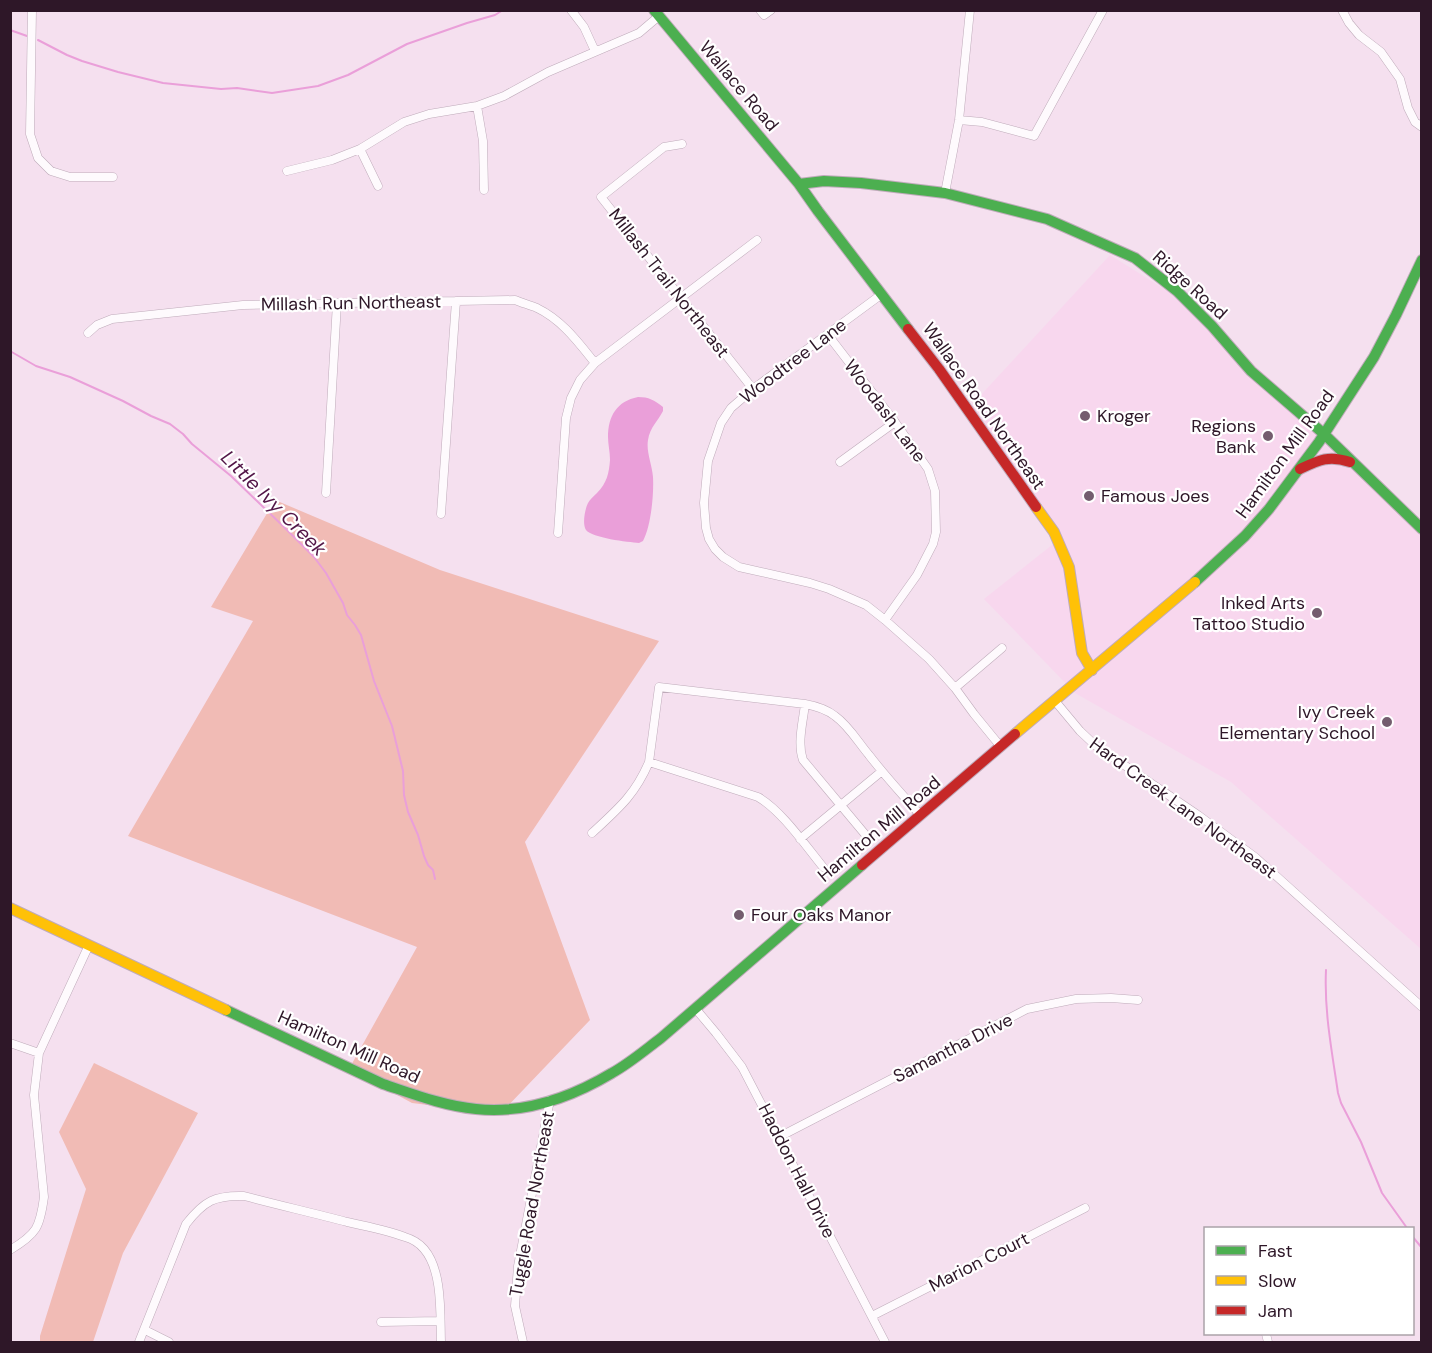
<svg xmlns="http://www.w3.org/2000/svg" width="1432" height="1353" font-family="'DM Sans',sans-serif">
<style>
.built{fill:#f8d7ee}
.green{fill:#f1bbb5}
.water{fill:#ea9fd9}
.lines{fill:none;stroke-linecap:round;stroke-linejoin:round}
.stream{stroke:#ea9fd9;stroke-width:2}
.street-casing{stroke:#bfabba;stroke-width:9}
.fast-casing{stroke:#bfabba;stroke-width:12}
.slow-casing{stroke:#bfabba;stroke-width:12}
.jam-casing{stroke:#bfabba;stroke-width:12}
.street{stroke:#fefafd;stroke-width:8}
.fast{stroke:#4caf50;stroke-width:10}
.slow{stroke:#ffc107;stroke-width:10}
.jam{stroke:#c62828;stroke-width:10}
.poi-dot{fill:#745d6e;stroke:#fff;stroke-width:2}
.labels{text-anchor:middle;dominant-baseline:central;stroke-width:4.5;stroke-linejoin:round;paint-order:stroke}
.street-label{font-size:18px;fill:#2e1728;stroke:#fff}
.poi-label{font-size:18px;fill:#2e1728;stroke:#fff;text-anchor:start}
.water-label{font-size:20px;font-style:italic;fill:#521547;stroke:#fff}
</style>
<rect width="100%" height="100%" fill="#f5e0ef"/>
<!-- built -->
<path class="built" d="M1110 255 1177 297 1198 320 1199 316 1313 417 1421 523V949L1231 782 1075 693 984 599 1057 541 968 409Z"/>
<!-- green -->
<path class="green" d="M275 500 440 570 659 641 525 842 590 1020 500 1114 412 1103 349 1069 417 947 128 836 253 621 211 607Z
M94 1063 198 1113 123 1253 93 1342H40V1336L86 1189 59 1132Z"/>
<!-- water -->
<path class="water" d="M638 397C649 397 654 400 663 407V411C658 421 650 427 648 440 646 452 652 464 653 477 654 494 651 526 643 541L639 543C628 542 592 538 586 530 582 524 585 509 588 503 590 499 594 496 597 493 607 483 609 473 610 460 610 452 608 444 608 437 608 416 617 401 638 397Z"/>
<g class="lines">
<!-- stream -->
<path class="stream" d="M10 30 27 36
M38 40 67 55 82 61 118 72 163 83 221 89 237 88 272 93 318 86 348 75 407 44 467 23 495 15 503 10
M10 351 36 366 70 377 123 401 151 416 170 424 183 434 192 444 231 476 285 528 314 557 326 573 343 603 347 615 355 625 361 635 374 681 392 726 403 771 404 795 408 812 418 835 424 856 428 865 433 870 435 879
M1326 970C1324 1011 1332 1052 1338 1093L1341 1103 1361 1142 1382 1193 1407 1228
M1412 1236 1422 1248"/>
<!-- street casing -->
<g class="street-casing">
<path id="street" d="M32 10 30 134 38 158 51 171 70 177H113
M571 10 584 27 595 51
M760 10 764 15 771 10
M1342 10 1349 23 1359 35 1381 52 1400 79 1408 108 1415 122 1422 127
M477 106 483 141 484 190
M959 120 982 122 1034 136 1103 10
M682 144 664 147 601 197 753 389
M360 149 378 186
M287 171 332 160 360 149 404 122 429 114 477 106 504 96 548 72 639 33 659 16
M945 193 959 120 970 10
M882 294 753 389 731 408 721 423 708 461 704 503 706 528 709 539 715 549 723 557 739 567 810 583 829 589 866 605 885 620 929 659 955 688 974 714 1001 747
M88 333 97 325 112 319 243 305 515 300C522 303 530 305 537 308 562 320 578 342 595 363
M828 335 895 422 928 469 935 491 936 532 933 544 917 575 885 620
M840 462 895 422
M326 493 337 303
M441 514 456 301
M558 533 566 418 571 398 580 380 595 363 757 240
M955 688 1002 648
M1055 701 1080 731 1096 746 1198 815 1255 857 1422 1007
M805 704C803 722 797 743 803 760L864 833
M649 762 758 797C782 811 805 845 823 867
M592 833C618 809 635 795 649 762L659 687 805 704C816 706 826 709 835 716 849 726 858 742 869 755 885 776 903 795 920 815
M800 839 882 771
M695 1008 716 1033 742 1067 885 1342
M10 1043 39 1053
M779 1137 1027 1009 1076 999 1111 998 1138 1000
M10 1250C37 1234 40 1227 44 1197L34 1095 39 1053 89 945
M872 1316 1085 1208
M381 1322 440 1321
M145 1330 169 1342
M1266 1334 1268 1342
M139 1342 186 1224C204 1201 215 1195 244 1196 278 1205 313 1213 347 1222 366 1226 386 1230 405 1237 412 1239 419 1243 424 1249 443 1271 440 1315 441 1342
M523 1342 515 1306 518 1266 550 1100"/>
</g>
<!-- fast casing -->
<g class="fast-casing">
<path id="fast" d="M654 10 799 184 818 211 908 329
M799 184 824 181 861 183 945 193 1047 219 1135 258 1177 291 1212 326 1251 371 1324 434 1422 529
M1195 582 1245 536 1269 509 1319 442 1374 357 1396 315 1422 260
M226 1010 383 1084C413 1094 444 1106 476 1109 524 1114 572 1097 612 1073 630 1063 645 1050 661 1038L862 865"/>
</g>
<!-- slow casing -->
<g class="slow-casing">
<path id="slow" d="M1036 507 1054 532 1069 567 1082 653 1092 670
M1015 734 1195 582
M10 908 226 1010"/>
</g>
<!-- jam casing -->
<g class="jam-casing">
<path id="jam" d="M908 329 939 369 1036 507
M1300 469C1319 460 1329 455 1350 462
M862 865 1015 734"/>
</g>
<!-- street -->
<use href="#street" class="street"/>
<!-- fast -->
<use href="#fast" class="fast"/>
<!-- slow -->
<use href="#slow" class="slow"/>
<!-- jam -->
<use href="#jam" class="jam"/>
</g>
<!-- markers -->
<g class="poi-dot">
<circle cx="1085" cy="416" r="6"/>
<circle cx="1268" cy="436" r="6"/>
<circle cx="1089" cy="496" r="6"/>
<circle cx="1317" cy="613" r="6"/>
<circle cx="1387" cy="722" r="6"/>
<circle cx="739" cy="915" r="6"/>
</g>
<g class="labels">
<!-- street labels -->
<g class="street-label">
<text transform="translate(739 86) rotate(50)">Wallace Road</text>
<text transform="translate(669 283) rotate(52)">Millash Trail Northeast</text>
<text transform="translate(1190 285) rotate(42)">Ridge Road</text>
<text transform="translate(351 303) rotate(-1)">Millash Run Northeast</text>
<text transform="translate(793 361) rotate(-37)">Woodtree Lane</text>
<text transform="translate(984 406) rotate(55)">Wallace Road Northeast</text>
<text transform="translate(885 411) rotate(53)">Woodash Lane</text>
<text transform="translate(1285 454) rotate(-54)">Hamilton Mill Road</text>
<text transform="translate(1183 808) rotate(36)">Hard Creek Lane Northeast</text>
<text transform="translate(879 829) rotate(-40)">Hamilton Mill Road</text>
<text transform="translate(349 1047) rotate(24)">Hamilton Mill Road</text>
<text transform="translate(953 1048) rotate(-27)">Samantha Drive</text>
<text transform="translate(797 1171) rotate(63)">Haddon Hall Drive</text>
<text transform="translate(532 1204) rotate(-80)">Tuggle Road Northeast</text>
<text transform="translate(979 1262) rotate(-27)">Marion Court</text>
</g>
<!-- poi labels -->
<g class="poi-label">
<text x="1097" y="416">Kroger</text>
<text x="1256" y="426" text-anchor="end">Regions<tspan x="1256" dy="21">Bank</tspan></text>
<text x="1101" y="496">Famous Joes</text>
<text x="1305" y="603" text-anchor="end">Inked Arts<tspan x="1305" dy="21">Tattoo Studio</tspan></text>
<text x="1375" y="712" text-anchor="end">Ivy Creek<tspan x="1375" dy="21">Elementary School</tspan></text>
<text x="751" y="915">Four Oaks Manor</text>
</g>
<!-- water labels -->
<g class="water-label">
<text transform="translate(274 503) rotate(45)">Little Ivy Creek</text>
</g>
</g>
<!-- border -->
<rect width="1432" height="1353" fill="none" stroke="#2e1728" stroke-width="24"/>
<!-- legend -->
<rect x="1204" y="1227" width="210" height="108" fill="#ffffff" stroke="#aba2a9" stroke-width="1.5"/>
<rect x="1216" y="1246" width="30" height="9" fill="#4caf50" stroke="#aba2a9" stroke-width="1.5"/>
<text x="1258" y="1257" font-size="18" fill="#2e1728">Fast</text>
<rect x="1216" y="1276" width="30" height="9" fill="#ffc107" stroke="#aba2a9" stroke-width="1.5"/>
<text x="1258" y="1287" font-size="18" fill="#2e1728">Slow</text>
<rect x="1216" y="1306" width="30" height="9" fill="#c62828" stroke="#aba2a9" stroke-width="1.5"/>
<text x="1258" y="1317" font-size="18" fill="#2e1728">Jam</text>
</svg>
